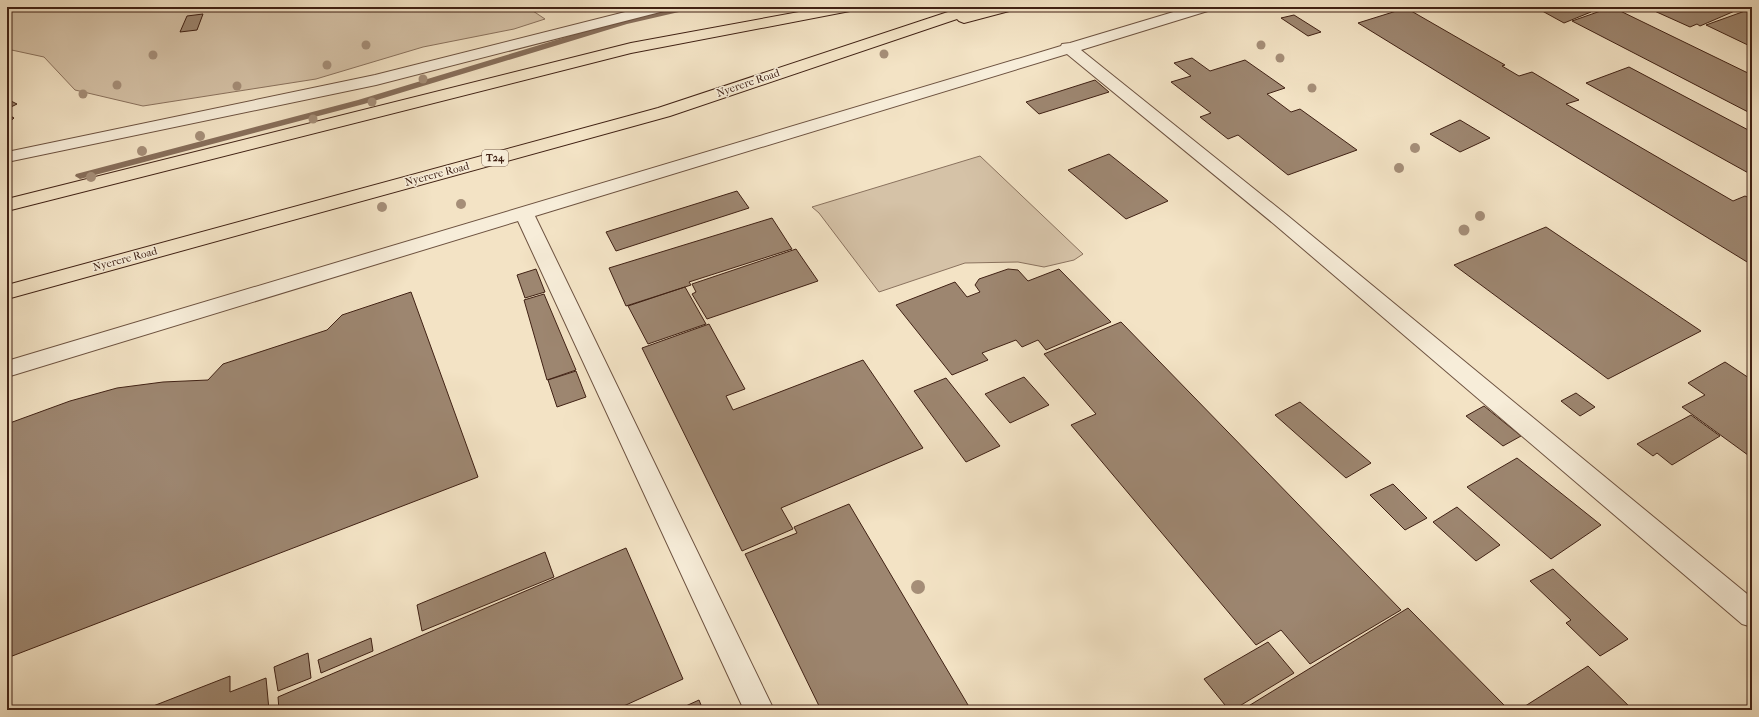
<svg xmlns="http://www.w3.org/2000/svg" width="1759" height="717" font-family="'IM FELL French Canon',serif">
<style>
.green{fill:#d5c2a7;stroke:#8a725e}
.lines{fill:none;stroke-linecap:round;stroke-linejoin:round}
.stream{fill:#876e5a;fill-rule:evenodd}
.building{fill:#9d8670;stroke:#402114}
.minor-casing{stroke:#6d5240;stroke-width:2}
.highway-casing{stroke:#402114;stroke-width:2}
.minor{fill:#f7edd9;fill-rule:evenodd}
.highway{fill:#f3e3c5;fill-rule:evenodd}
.tree{fill:#a58e78}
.labels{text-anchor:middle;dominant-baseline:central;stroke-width:3;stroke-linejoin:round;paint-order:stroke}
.shield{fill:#f7edd9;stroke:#775e4f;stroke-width:1}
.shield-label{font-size:10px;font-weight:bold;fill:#402114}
.street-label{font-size:11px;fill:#402114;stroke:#f7edd9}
</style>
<rect width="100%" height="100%" fill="#f3e3c5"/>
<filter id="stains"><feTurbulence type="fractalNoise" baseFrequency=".005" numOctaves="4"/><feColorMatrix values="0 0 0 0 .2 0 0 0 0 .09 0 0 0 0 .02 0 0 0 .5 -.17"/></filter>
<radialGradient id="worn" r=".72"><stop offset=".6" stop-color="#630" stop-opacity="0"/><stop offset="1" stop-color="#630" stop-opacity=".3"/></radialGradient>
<!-- green -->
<path class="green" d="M7 7H527L545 19 514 29 423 47 316 79 143 106 75 90 44 57 7 49Z
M980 156 1083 254 1074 260 1044 267 1018 262 965 263 879 292 819 213 812 207Z"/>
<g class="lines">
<!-- stream -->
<path class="stream" d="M681 7H696L692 9 627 24 364 104 80 179 75 176 76 174 358 100 622 20Z"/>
</g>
<!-- building -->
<path class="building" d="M1535 7H1582L1591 12 1564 23Z
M1612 7 1752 75V114L1572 21Z
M1652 7H1744L1700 26 1697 24 1690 27 1650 9 1653 8Z
M1744 7H1752V13L1741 8Z
M1406 8 1505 65 1502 66 1519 76 1532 72 1579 100 1566 104 1733 201 1745 196 1752 199V265L1358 23Z
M1745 11 1752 14V47L1706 25Z
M203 14 197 30 180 32 187 16Z
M1294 15 1321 32 1308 36 1281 18Z
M1192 58 1210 71 1245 60 1285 88 1267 94 1291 112 1300 109 1357 150 1288 175 1238 135 1228 139 1200 117 1211 113 1171 82 1191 76 1174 63Z
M1629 67 1752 132V175L1586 83Z
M1095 80 1109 92 1039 114 1026 102Z
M7 99 17 104 7 109Z
M7 114 14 118 7 124Z
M1460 120 1490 138 1460 152 1430 134Z
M1109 154 1168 201 1126 219 1068 170Z
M737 191 749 208 616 251 606 232Z
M772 218 792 249 689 282 691 285 626 306 609 268Z
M1546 227 1701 331 1608 379 1454 265Z
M796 249 818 281 707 319 692 294 696 292 692 284Z
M536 269 545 292 525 298 517 275Z
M1008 269 1018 270 1028 281 1059 269 1111 322 1046 350 1038 340 1022 347 1016 340 982 353 988 360 952 375 896 305 955 282 967 297 980 292 975 285 979 279Z
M685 287 706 324 648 344 628 306Z
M411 292 478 477 7 658V424L70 401 117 388 163 382 208 380 223 364 327 330 342 315Z
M544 294 576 370 547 380 524 300Z
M1121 322 1401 610 1310 664 1281 630 1256 645 1071 425 1096 414 1044 354Z
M709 324 745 389 726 396 733 410 863 360 923 448 781 508 793 529 742 551 642 348Z
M1725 362 1752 380V458L1682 407 1705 395 1688 383Z
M576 371 586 397 557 407 548 380Z
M1024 377 1049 405 1010 423 985 394Z
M946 378 1000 446 966 462 914 391Z
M1576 393 1595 407 1580 416 1561 401Z
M1300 402 1371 463 1346 478 1275 415Z
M1484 406 1521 436 1503 446 1466 416Z
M1691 415 1720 436 1672 465 1657 453 1653 456 1637 444Z
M1517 458 1601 525 1551 559 1467 487Z
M1393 484 1427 518 1405 530 1370 495Z
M849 504 971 710H821L745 554 797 533 794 527Z
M1457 507 1500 545 1476 561 1433 522Z
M626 548 683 679 615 710H279L278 697Z
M545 552 554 577 422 631 417 605Z
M1553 569 1628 639 1600 656 1566 623 1571 620 1530 581Z
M1408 608 1506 707 1502 710H1242Z
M371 638 373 651 321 673 318 660Z
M1268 642 1294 673 1233 710H1229L1204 679Z
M308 653 311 678 278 691 274 667Z
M1588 666 1633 710H1519Z
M230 676V692L266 678 269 710H143Z
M699 700 703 710H677Z"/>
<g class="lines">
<!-- minor casing -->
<g class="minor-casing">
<path id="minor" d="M645 7H670L668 10 376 85 7 162V152L375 75Z
M1190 7H1213L1211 10 1081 50 1288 216 1752 598V627L1742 624 1274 224 1067 54 535 216 774 710H744L518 221 7 377V361L1061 46 1062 44 1070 43Z"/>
</g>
<!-- highway casing -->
<g class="highway-casing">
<path id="highway" d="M826 7H857L855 10 850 11 631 53 7 211V199L631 43Z
M963 7H985V8L1015 7 1013 10 964 23 959 21 957 19 670 116 7 299V285L658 108Z"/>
</g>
<!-- minor -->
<use href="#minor" class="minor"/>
<!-- highway -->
<use href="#highway" class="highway"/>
</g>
<!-- trees -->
<g class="tree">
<circle cx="366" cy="45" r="4.5"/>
<circle cx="1261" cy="45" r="4.5"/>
<circle cx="884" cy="54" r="4.5"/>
<circle cx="153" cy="55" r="4.5"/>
<circle cx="1280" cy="58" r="4.5"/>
<circle cx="327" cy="65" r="4.5"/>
<circle cx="423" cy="79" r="4.5"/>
<circle cx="117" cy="85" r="4.5"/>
<circle cx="237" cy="86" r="4.5"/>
<circle cx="1312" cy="88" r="4.5"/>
<circle cx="83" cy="94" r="4.5"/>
<circle cx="372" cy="102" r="4.5"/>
<circle cx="313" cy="119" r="4.5"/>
<circle cx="200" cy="136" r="5"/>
<circle cx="1415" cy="148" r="5"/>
<circle cx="142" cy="151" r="5"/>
<circle cx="1399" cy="168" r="5"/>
<circle cx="91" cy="177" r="5"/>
<circle cx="461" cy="204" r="5"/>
<circle cx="382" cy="207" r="5"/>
<circle cx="1480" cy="216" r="5"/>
<circle cx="1464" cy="230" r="5.5"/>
<circle cx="918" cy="587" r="7"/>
</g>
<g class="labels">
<!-- shield labels -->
<rect class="shield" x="482" y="150" width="26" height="16" rx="3"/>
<g class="shield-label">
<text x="495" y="158">T24</text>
</g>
<!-- street labels -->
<g class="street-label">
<text transform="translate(748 83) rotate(-19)">Nyerere Road</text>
<text transform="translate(437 174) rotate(-15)">Nyerere Road</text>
<text transform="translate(125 259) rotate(-15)">Nyerere Road</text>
</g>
</g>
<!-- margin -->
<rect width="1759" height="717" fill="none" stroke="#f3e3c5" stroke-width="24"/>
<rect x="8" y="8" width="1743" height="701" fill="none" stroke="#402114" stroke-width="2"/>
<rect x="12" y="12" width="1735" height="693" fill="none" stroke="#402114"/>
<rect width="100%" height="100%" filter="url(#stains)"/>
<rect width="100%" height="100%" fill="url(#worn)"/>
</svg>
